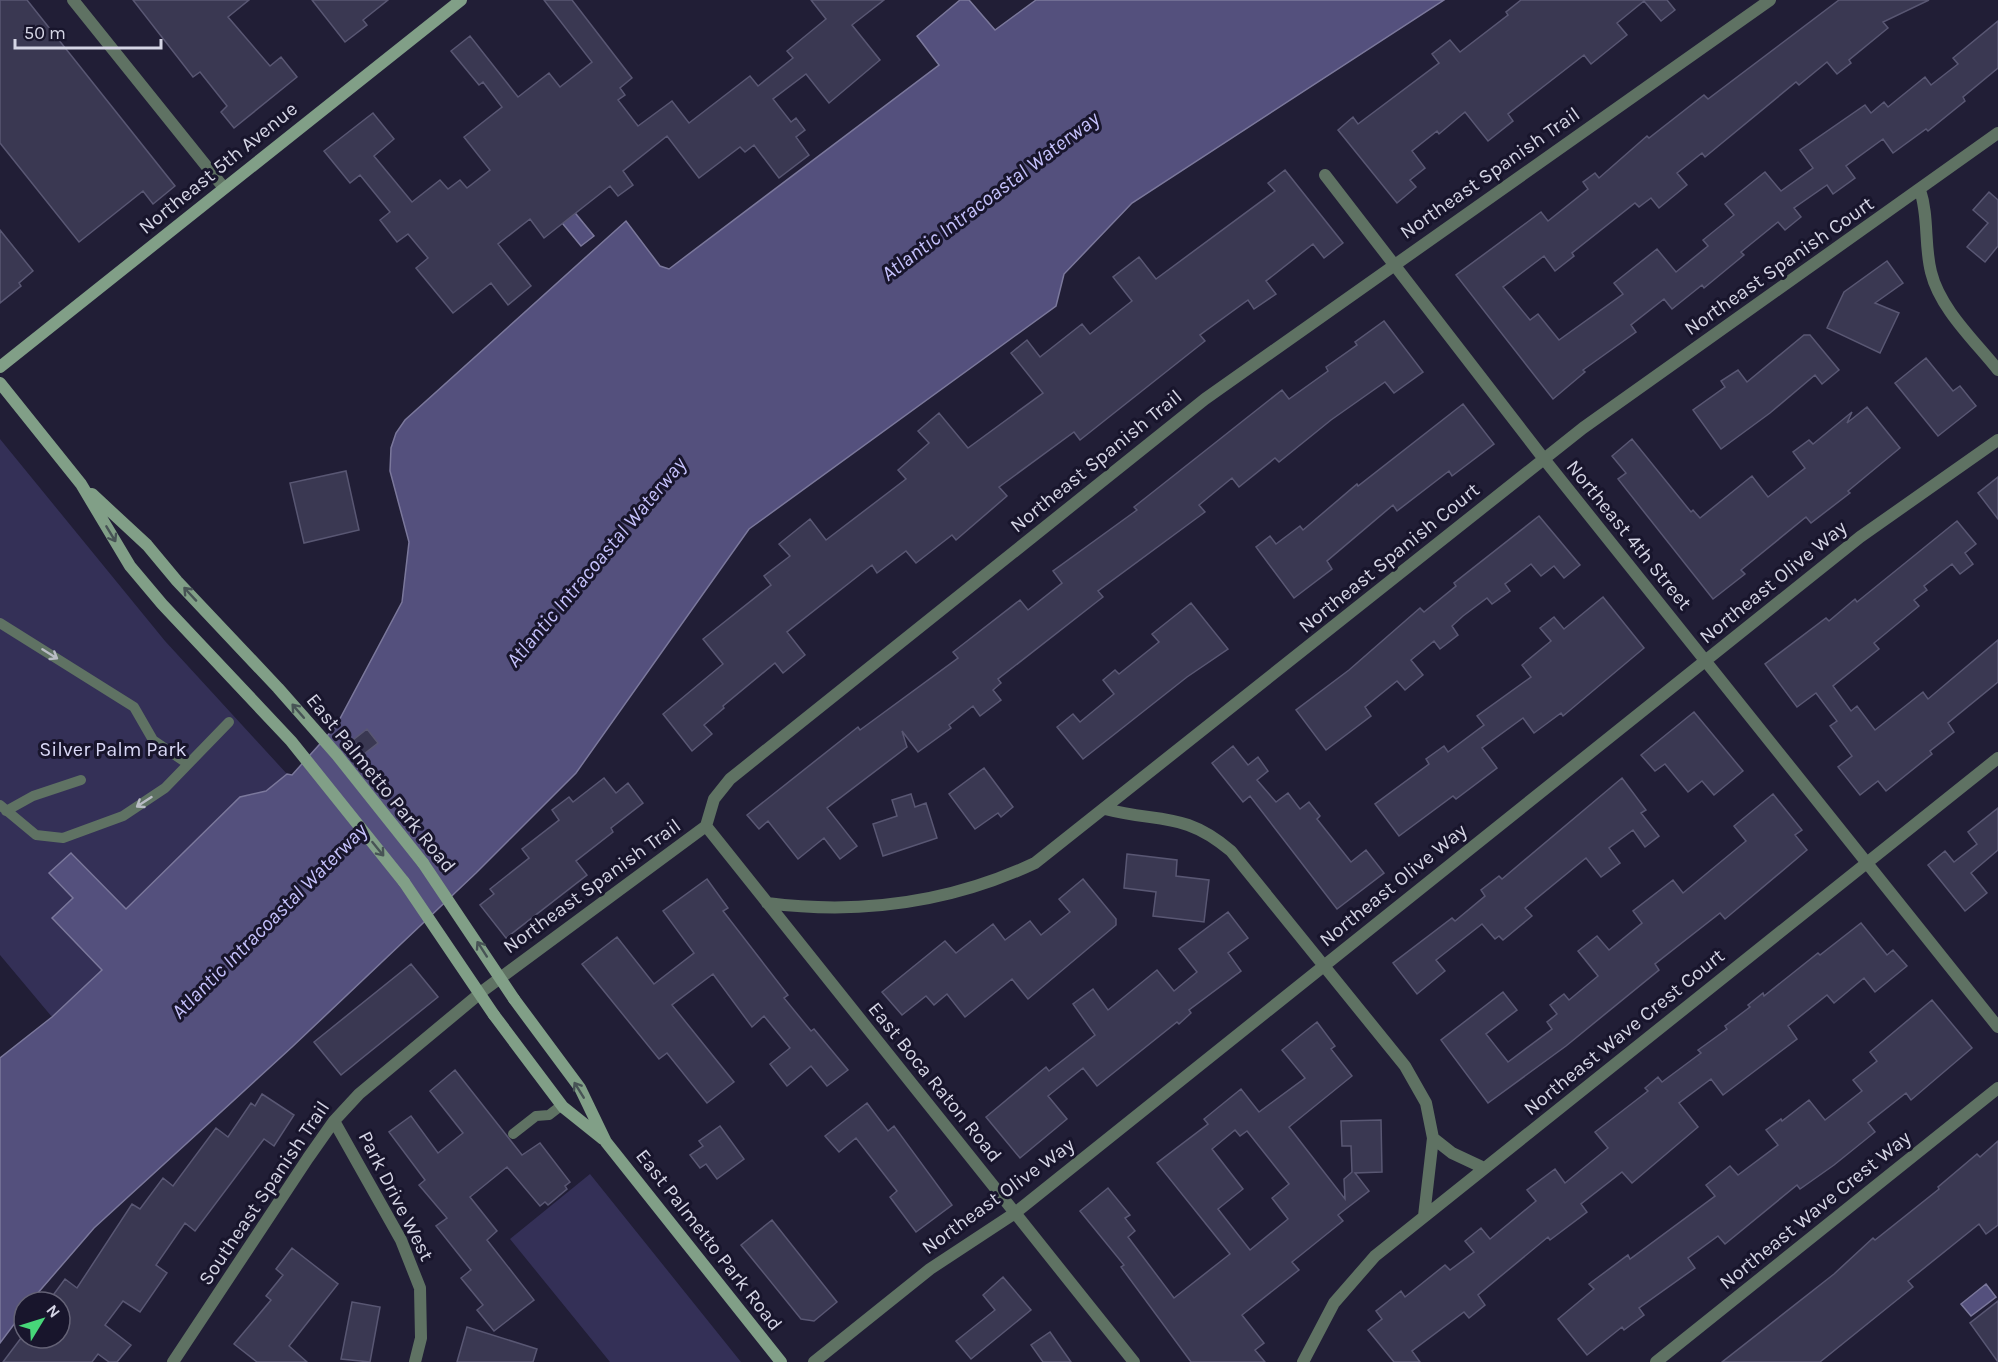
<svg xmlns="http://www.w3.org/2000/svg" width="1998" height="1362" font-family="Karla,sans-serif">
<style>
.green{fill:#343057}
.water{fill:#54507d;stroke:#7b789c;stroke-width:1.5}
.building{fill:#3a3852;stroke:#595773;stroke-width:1.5;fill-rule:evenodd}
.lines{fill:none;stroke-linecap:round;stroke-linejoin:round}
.lane{stroke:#5f7263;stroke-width:10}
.street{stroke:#5f7263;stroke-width:12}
.secondary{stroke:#819f87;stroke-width:12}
.secondary-bridge{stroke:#819f87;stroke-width:12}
.oneway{stroke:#475355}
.oneway2{stroke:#b8bcc4}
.labels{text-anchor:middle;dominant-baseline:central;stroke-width:6;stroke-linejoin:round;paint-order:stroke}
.street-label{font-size:20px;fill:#d5d5e5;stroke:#18152c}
.park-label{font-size:20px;fill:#d9d8f6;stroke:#18152c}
.water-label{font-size:21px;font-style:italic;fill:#c6c2fd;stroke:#18152c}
</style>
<rect width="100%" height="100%" fill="#211e36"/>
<!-- green -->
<path class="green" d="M0 439 165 641 287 774 266 791 240 797 126 909 72 853 49 873 73 898 52 919 102 970 52 1017 0 955Z
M590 1174 741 1362H610L510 1239Z"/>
<!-- water -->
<path class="water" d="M960 0H969L995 30 1036 0H1444L1132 203 1064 274 1056 306 749 529 576 773 476 873 292 1047 94 1228 30 1302H24V1311L0 1343V1058L52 1017 102 970 52 918 73 898 49 873 71 853 126 909 240 797 266 791 287 774 292 775 336 726 402 602 409 542 390 471 391 448 396 433 405 420 626 221 660 266 669 269 939 65 917 36Z
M567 203 594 236 581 246 554 213Z
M1986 1284 1996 1297 1971 1316 1961 1304Z"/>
<!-- building -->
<path class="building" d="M0 0H27L175 186 153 204 143 191 79 242 0 143Z
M133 0H249L228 17 270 66 281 57 297 77 234 128 221 112 227 106 200 72 193 77Z
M312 0H388L363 20 367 25 345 42Z
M544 0H572L632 78 620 88 625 95 618 100 638 126 672 101 689 123 750 76 758 86 793 58 787 51 826 19 811 0H884L852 25 880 60 829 103 806 74 773 99 791 122 796 118 805 130 796 137 809 155 779 178 754 145 745 152 740 147 699 178 667 136 623 171 633 185 618 196 610 186 544 238 530 219 498 244 531 286 508 305 491 283 453 313 416 268 428 258 408 234 397 242 380 220 390 212 360 175 350 183 324 151 373 113 394 139 374 156 412 202 440 180 448 189 460 180 467 188 490 170 464 137 502 107 483 82 479 85 451 51 470 36 518 97 549 73 560 87 592 62Z
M1521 0H1667L1675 10 1661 21 1644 1 1617 23 1627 35 1591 64 1584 55 1508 114 1513 121 1488 141 1465 112 1439 134 1437 131 1412 151 1425 168 1410 180 1416 187 1397 203 1338 130 1353 117 1358 124 1439 63 1432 54 1450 40 1460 52 1508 15 1506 12Z
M1839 0H1929L1883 22 1888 28 1849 60 1851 63 1837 74 1827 62 1799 85 1796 82 1705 157 1702 153 1677 173 1687 185 1659 208 1651 198 1639 207 1635 203 1572 253 1574 256 1555 271 1544 256 1503 287 1530 320 1538 314 1559 340 1623 294 1614 283 1657 249 1676 272 1708 246 1703 240 1734 215 1725 204 1765 172 1781 191 1813 168 1800 150 1865 105 1871 113 1884 102 1888 107 1925 77 1931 85 1958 64 1953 58 1998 21V68L1963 97 1965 101 1928 131 1926 129 1893 153 1883 139 1846 166 1855 178 1833 194 1827 185 1794 208 1801 217 1785 230 1778 222 1741 252 1744 255 1704 288 1702 285 1672 309 1664 299 1631 325 1636 332 1583 370 1585 372 1553 399 1456 275 1541 212 1548 221 1588 189 1583 182 1595 173 1599 178 1647 136 1649 138 1704 95 1708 99Z
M1285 170 1343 243 1324 258 1313 244 1266 281 1276 294 1254 309 1248 300 1200 335 1205 341 1080 440 1074 432 999 487 1007 496 956 540 952 535 916 563 906 551 877 573 872 565 787 632 805 655 783 673 775 663 723 706 724 708 704 725 712 734 692 751 663 714 723 664 703 639 771 585 764 576 790 556 779 544 810 519 826 540 906 479 898 470 929 443 918 431 939 413 968 448 1043 393 1011 353 1027 340 1040 357 1082 324 1090 334 1132 301 1113 277 1139 257 1156 279 1275 191 1268 183Z
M1989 192 1998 200V246L1985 262 1967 247 1988 223 1973 210Z
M0 230 33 271 19 283 21 286 0 303Z
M1887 261 1903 283 1875 303 1899 313 1880 353 1827 328 1844 292Z
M1384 321 1423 372 1394 393 1385 382 1331 420 1279 462 1275 458 1239 487 1232 478 1199 505 1205 512 1098 591 1103 597 998 679 1001 683 993 690 1001 700 980 716 973 706 949 725 951 728 918 752 902 731 907 747 827 808 857 846 840 859 824 838 798 859 768 821 759 829 747 815 858 727 860 730 958 658 953 652 1020 600 1028 610 1062 583 1053 571 1137 510 1134 507 1282 390 1289 399 1328 371 1326 367 1357 345 1355 342Z
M1804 335H1810L1839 370 1822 384 1815 375 1770 413 1721 449 1693 410 1725 387 1721 381 1738 370 1747 382Z
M1926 358 1953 391 1960 386 1976 406 1938 436 1895 383Z
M1463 404 1494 444 1452 476 1449 471 1397 511 1393 505 1327 561 1332 569 1294 598 1256 547 1270 536 1276 544 1300 526 1303 530 1357 484 1358 486Z
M1867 407 1900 448 1848 491 1850 493 1811 523 1806 517 1741 570 1745 574 1713 599 1618 479 1626 473 1612 456 1632 439 1691 512 1693 510 1700 518 1752 476 1768 497 1805 468 1793 452 1809 440 1813 444 1852 412 1847 423Z
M346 471 359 530 304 543 290 483Z
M1998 477V519L1978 493Z
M1539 516 1580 565 1564 578 1554 566 1541 576 1531 564 1505 584 1510 591 1492 604 1487 598 1463 616 1452 626 1458 635 1440 649 1434 641 1411 660 1423 675 1405 690 1397 681 1365 707 1371 716 1326 750 1296 710 1349 670 1420 608 1424 612 1456 586 1454 583Z
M1957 521 1976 544 1965 553 1973 564 1960 574 1952 564 1924 586 1927 590 1914 600 1919 606 1874 643 1879 649 1833 686 1851 711 1857 706 1875 730 1923 692 1928 699 1998 640V682L1948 723 1954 732 1930 751 1932 754 1886 791 1878 781 1860 795 1838 767 1852 756 1830 726 1837 721 1816 693 1797 707 1765 664 1826 618 1829 621 1855 599 1857 602Z
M1603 597 1644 648 1563 716 1561 713 1534 733 1523 718 1482 748 1497 768 1456 799 1453 796 1399 836 1375 804 1429 764 1426 759 1444 746 1448 752 1484 725 1477 716 1531 677 1522 665 1551 641 1540 628 1554 617 1564 629Z
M1191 603 1228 649 1187 677 1083 759 1057 727 1073 714 1080 722 1114 694 1103 680 1115 670 1119 674 1159 642 1152 634Z
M1694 712 1743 771 1714 795 1702 781 1688 792 1665 764 1655 771 1641 755Z
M367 729 378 743 364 754 353 740Z
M1233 746 1248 765 1258 757 1268 771 1257 780 1276 802 1288 793 1300 809 1309 802 1320 816 1317 819 1351 862 1366 850 1384 873 1337 909 1250 796 1243 802 1212 763Z
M984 768 1013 807 1001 817 998 813 975 829 949 794Z
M604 778 616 793 628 783 643 803 611 828 613 832 576 861 587 875 506 938 480 905 494 894 490 889 529 858 522 849 559 820 552 810 569 797 573 802Z
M1622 778 1646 810 1641 813 1659 836 1645 847 1633 830 1609 848 1620 863 1601 877 1586 858 1525 908 1532 916 1503 940 1499 936 1495 939 1482 924 1436 960 1445 971 1417 994 1393 963 1452 918 1455 921 1485 896 1481 890 1499 876 1502 879Z
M911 794 915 807 926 803 937 838 883 856 873 824 897 816 892 800Z
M1773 794 1802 830 1795 835 1807 850 1725 919 1720 913 1655 964 1659 970 1566 1046 1488 1103 1441 1040 1503 992 1517 1010 1486 1034 1508 1062 1552 1029 1547 1022 1557 1014 1550 1005 1564 994 1569 1000 1598 976 1578 951 1597 936 1609 950 1642 923 1633 911 1673 880 1683 893 1746 841 1734 826Z
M1998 808V850L1971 873 1987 893 1965 911 1928 865 1945 851 1954 862 1977 844 1968 832Z
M1127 854 1177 860 1176 876 1209 880 1204 922 1153 916 1156 892 1124 888Z
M707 879 728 908 723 911 788 995 784 998 811 1031 814 1029 848 1070 827 1086 811 1066 787 1086 770 1064 790 1048 764 1016 752 1027 713 974 672 1005 734 1082 707 1103 667 1053 659 1059 582 964 617 937 654 984 694 953 663 911Z
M1083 879 1116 919V925L1028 999 1012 979 965 1017 947 994 934 1005 926 996 902 1015 882 992 945 941 956 953 993 924 1005 940 1030 921 1041 935 1070 912 1059 899Z
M1228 912 1248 938 1228 953 1241 971 1189 1010 1191 1013 1179 1024 1177 1022 1097 1086 1083 1068 1048 1096 1067 1119 1020 1158 986 1117 1046 1067 1049 1071 1095 1035 1073 1004 1093 989 1108 1010 1157 970 1174 991 1197 972 1179 949Z
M1861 923 1887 955 1893 950 1907 966 1875 992 1864 978 1834 1003 1827 995 1788 1026 1797 1039 1723 1095 1711 1079 1679 1103 1698 1127 1632 1183 1622 1172 1581 1204 1587 1212 1550 1240 1548 1237 1478 1295 1485 1305 1469 1318 1464 1312 1412 1351 1420 1362H1394L1368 1330 1382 1319 1376 1311 1401 1291 1405 1297 1445 1265 1450 1270 1474 1252 1465 1241 1481 1228 1490 1239 1536 1201 1527 1190 1555 1169 1565 1183 1608 1148 1595 1132 1648 1091 1645 1088 1658 1077 1662 1082 1701 1053 1698 1050 1727 1029 1725 1026 1750 1007 1748 1005 1763 993 1764 996 1818 953 1820 955Z
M411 964 438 997 341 1075 314 1042Z
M1932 1000 1972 1048 1911 1100 1906 1093 1868 1123 1875 1132 1834 1165 1800 1189 1797 1185 1725 1244 1718 1236 1688 1258 1695 1268 1639 1308 1644 1315 1624 1330 1622 1327 1587 1355 1558 1319 1594 1289 1589 1284 1628 1255 1630 1259 1715 1196 1706 1185 1730 1166 1738 1175 1778 1145 1766 1130 1781 1119 1782 1121 1809 1100 1825 1120 1862 1091 1853 1080 1877 1061 1870 1052Z
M1317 1022 1335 1046 1331 1049 1352 1076 1289 1127 1345 1199 1344 1179 1352 1172 1351 1146H1342L1341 1121 1381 1120 1382 1172 1355 1173 1369 1191 1338 1215 1343 1221 1292 1262 1299 1270 1242 1315 1264 1343 1255 1350 1265 1362H1191L1121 1267 1124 1265 1080 1211 1108 1188 1130 1215 1125 1218 1135 1231 1128 1237 1174 1298 1230 1254 1157 1163 1208 1124 1204 1119 1241 1089 1259 1112 1305 1078 1282 1050ZM1235 1130 1240 1136 1247 1131 1289 1184 1272 1198 1288 1219 1250 1250 1218 1209 1243 1189 1212 1149Z
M455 1070 522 1155 540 1143 570 1182 565 1186 567 1189 548 1205 545 1202 540 1206 507 1167 470 1197 497 1231 487 1240 534 1300 494 1331 477 1310 483 1305 461 1278 471 1270 436 1226 447 1218 419 1185 425 1180 389 1132 411 1116 438 1153 463 1133 430 1091Z
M262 1094 294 1115 274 1146 264 1139 195 1231 185 1223 156 1265 167 1273 140 1312 123 1301 105 1325 131 1345 117 1362H109L98 1354 92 1362H3L21 1338H60V1302H48L65 1279 77 1288 132 1204 140 1209 163 1178 173 1186 216 1128 228 1137 251 1103 255 1106Z
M867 1103 888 1131 894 1126 952 1205 916 1232 890 1197 897 1191 856 1138 839 1152 825 1136Z
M720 1126 744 1159 717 1179 706 1164 700 1168 690 1155 703 1146 699 1141Z
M1998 1141V1225L1986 1234 1979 1224 1908 1281 1913 1287 1820 1362H1722L1834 1274 1873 1238 1875 1240 1939 1189 1938 1187 1977 1154 1980 1157Z
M772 1220 837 1302 814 1321 801 1319 741 1245Z
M292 1248 338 1284 289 1346 307 1362H257L234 1344 271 1300 266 1296 283 1275 276 1269Z
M1003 1277 1031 1310 971 1359 956 1341 995 1310 983 1295Z
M1998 1301V1362L1970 1323Z
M352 1302 380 1307 370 1362 341 1359Z
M467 1327 537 1349 533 1362H457Z
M1050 1332 1071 1362H1043L1031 1345Z"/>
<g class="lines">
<!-- lane -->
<path class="lane" d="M0 623 134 707 153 740 188 764
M0 805 36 835 63 838 123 816 165 788 229 722
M6 811 33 796 81 780
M513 1134 536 1116 549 1115 562 1105"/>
<!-- street -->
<path class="street" d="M73 0 224 188
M1325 175 1544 459 1998 1027
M1920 190C1929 217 1924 244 1931 272 1940 309 1975 341 1998 370
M1105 809C1159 823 1184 811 1231 851L1405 1066 1426 1103 1433 1138 1424 1216
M706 826 1134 1362
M767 903C861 915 950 903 1035 863L1583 428 1998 133
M334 1121 401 1240 420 1288 421 1338 415 1362
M1433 1138 1452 1153 1484 1168
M173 1362 308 1158 334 1121 359 1094 484 990 706 826 714 799 730 779 1205 399 1770 0
M814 1362 930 1269 1015 1213 1860 537 1998 440
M1303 1362 1334 1303 1375 1256 1998 758
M1656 1362 1998 1088"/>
<!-- secondary -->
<path class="secondary" d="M0 367 461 0
M0 383 81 484 130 566 162 604 291 741 404 882
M92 494 147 545 177 581 278 688 337 755 423 863
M514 999 580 1088 606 1142 781 1362
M494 1015 563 1107 603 1139"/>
<!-- secondary-bridge -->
<path class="secondary-bridge" d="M423 863 514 999
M404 882 494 1015"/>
</g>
<!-- one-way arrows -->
<defs><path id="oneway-shaft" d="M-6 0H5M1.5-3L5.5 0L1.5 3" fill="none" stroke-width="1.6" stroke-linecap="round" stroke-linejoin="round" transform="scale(1.5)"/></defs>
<g class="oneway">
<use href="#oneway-shaft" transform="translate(111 534) rotate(59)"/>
<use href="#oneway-shaft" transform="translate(190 594) rotate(-133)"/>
<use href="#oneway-shaft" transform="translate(298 711) rotate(-131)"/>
<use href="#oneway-shaft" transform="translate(378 849) rotate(51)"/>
<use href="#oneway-shaft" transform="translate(482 949) rotate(-123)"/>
<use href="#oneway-shaft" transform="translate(579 1090) rotate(-122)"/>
</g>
<g class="oneway2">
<use href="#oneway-shaft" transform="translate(50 654) rotate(32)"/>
<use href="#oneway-shaft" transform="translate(144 802) rotate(147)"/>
</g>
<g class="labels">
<!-- street labels -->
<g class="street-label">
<text transform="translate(218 168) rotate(-39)">Northeast 5th Avenue</text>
<text transform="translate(1490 173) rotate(-35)">Northeast Spanish Trail</text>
<text transform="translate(1779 266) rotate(-35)">Northeast Spanish Court</text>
<text transform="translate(1096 461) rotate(-39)">Northeast Spanish Trail</text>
<text transform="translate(1629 535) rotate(51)">Northeast 4th Street</text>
<text transform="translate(1389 558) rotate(-39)">Northeast Spanish Court</text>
<text transform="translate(1773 582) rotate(-39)">Northeast Olive Way</text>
<text transform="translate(381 783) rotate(51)">East Palmetto Park Road</text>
<text transform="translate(1393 885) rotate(-39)">Northeast Olive Way</text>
<text transform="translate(592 886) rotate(-36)">Northeast Spanish Trail</text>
<text transform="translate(1624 1032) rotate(-39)">Northeast Wave Crest Court</text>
<text transform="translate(935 1082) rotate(51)">East Boca Raton Road</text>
<text transform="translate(264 1193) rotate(-56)">Southeast Spanish Trail</text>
<text transform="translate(396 1196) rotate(63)">Park Drive West</text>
<text transform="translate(998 1196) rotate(-36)">Northeast Olive Way</text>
<text transform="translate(1815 1210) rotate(-39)">Northeast Wave Crest Way</text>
<text transform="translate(709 1240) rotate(52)">East Palmetto Park Road</text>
</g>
<!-- park labels -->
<g class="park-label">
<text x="113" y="749">Silver Palm Park</text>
</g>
<!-- water labels -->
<g class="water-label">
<text transform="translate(990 196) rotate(-37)">Atlantic Intracoastal Waterway</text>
<text transform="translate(596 562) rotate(-50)">Atlantic Intracoastal Waterway</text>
<text transform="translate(269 921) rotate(-45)">Atlantic Intracoastal Waterway</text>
</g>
</g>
<!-- north arrow -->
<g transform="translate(42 1320) rotate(52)"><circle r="28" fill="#18152c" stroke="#646276" stroke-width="1.5"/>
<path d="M0-4.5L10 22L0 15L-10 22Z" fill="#47d779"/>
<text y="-9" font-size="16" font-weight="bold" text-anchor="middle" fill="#d5d5e5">N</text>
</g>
<!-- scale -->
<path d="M15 39v9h146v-9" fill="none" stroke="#d5d5e5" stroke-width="3"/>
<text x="24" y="39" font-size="18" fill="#d5d5e5" stroke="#18152c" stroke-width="4.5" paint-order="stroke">50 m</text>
</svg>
